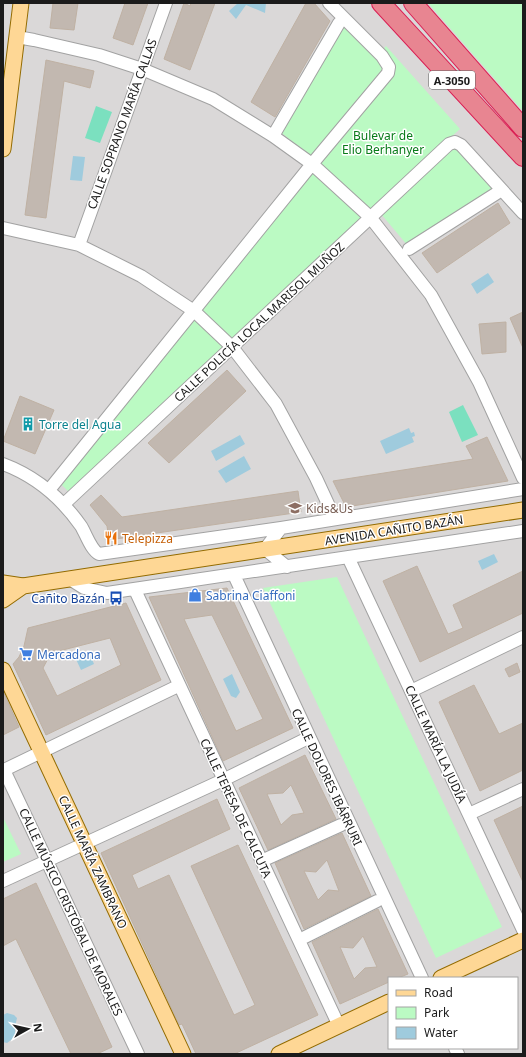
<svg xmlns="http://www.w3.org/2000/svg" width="526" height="1057" font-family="'Noto Sans',sans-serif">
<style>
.residential{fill:#dad8d8;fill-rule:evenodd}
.park{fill:#bbfac3}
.pitch{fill:#7be0bf}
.water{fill:#9fcbdd}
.building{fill:#c2b8b0;stroke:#bfb1a3;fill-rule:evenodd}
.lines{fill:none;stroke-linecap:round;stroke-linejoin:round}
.minor-casing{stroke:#a2a2a2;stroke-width:14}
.major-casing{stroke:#936b00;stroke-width:17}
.highway-casing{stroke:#da1f54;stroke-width:20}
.minor{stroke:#fff;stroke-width:12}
.major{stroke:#fed795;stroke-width:15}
.highway{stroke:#e88591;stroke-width:18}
.labels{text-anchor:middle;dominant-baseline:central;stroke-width:3;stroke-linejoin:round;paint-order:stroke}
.shield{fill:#fff;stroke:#5f5f5f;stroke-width:1}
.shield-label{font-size:11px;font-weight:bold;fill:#1b1b1b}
.street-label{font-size:12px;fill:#1b1b1b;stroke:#fff}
.park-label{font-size:12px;fill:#087b19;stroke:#fff}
.culture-label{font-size:12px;fill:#0d838f;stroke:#fff;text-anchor:start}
.education-label{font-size:12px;fill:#785e54;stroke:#fff;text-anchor:start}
.food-label{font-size:12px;fill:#c56008;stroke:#fff;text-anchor:start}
.shop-label{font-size:12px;fill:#366cbe;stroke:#fff;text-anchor:start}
.transit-label{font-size:12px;fill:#164399;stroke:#fff;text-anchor:end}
</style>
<rect width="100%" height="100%" fill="#edeae0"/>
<!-- residential -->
<path class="residential" d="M3 3H523V1054H3ZM389 978H517V1048H389Z"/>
<!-- park -->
<path class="park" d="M428 3H523V111Z
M343 21 377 57 386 46 460 129 450 138 496 190 408 246 376 208 70 493 59 482 320 163 279 131Z
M337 577 502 927 436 958 263 588Z
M3 817 21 854 3 862Z"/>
<!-- pitch -->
<path class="pitch" d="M96 106 112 112 100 143 85 138Z
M463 405 478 435 462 442 449 412Z"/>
<!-- water -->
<path class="water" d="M238 3H266L265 13 246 5 236 19 229 11Z
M73 156 85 157 82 181 70 180Z
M488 273 494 282 477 294 471 284Z
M409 428 411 433 414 432 415 436 412 437 414 442 386 454 380 441Z
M240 435 245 444 216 461 211 451Z
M244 456 251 469 226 483 218 471Z
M494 554 498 562 482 570 478 561Z
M89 652 94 664 81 670 74 655 78 654 79 656Z
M232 674 240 692 236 698 231 696 223 679Z
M7 1013 14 1015 17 1018 15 1027V1037L7 1043 3 1042V1015Z"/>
<!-- building -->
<path class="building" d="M53 3H78L74 30 50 28Z
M125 3H148L133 45 113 38Z
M184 3 190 6 191 3H215L190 70 164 59Z
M306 3H314L330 21 275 117 251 102Z
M46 60 94 71 90 88 64 81 46 218 25 215Z
M498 203 510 223 437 273 422 253Z
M523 312V348L510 318Z
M506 322V352L482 354 479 324Z
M227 370 246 391 169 463 148 443Z
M20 396 54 410 35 454 3 441Z
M487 437 508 481 346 507 333 481 473 459 466 446Z
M298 491 301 512 109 540 107 526 90 505 101 495 122 517Z
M417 566 448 634 463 628 453 605 523 571V613L420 662 383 581Z
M227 588 293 728 223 761 149 597ZM212 615 263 719 236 731 184 619Z
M126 603 161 680 46 735 13 664 19 657 24 646 28 628ZM110 638 121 665 57 696 43 668 51 653Z
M517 663 520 672 509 677 505 669Z
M474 685 499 734 523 723V770L480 791 439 702Z
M3 691 19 727 3 735Z
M305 755 336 819 268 850 239 788ZM291 785 304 813 292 815 281 825 267 794 283 793Z
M217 799 230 829 132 875 138 889 169 875 234 1015 255 1005 191 866 238 845 318 1015 234 1054H196L182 1024 179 1025 101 853Z
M523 806V882L494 820Z
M342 833 371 896 304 929 275 863ZM327 860 339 891 328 890 318 900 304 871 316 872Z
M36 883 112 1047 97 1054H71L16 939 3 946V899Z
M378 909 408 974 398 978H389V982L340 1004 312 942ZM363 936 377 967 365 968 354 979 340 947 353 948Z"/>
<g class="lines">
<!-- minor casing -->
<g class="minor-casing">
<path id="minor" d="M17 37 34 40 99 55 142 69 213 99 273 136 312 164 370 217 431 295 479 382 523 478
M273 136 339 23
M3 228 79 245 141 276 194 311 232 347 276 404 316 478 335 519
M79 245 166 3
M409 249 497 193
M3 464C35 476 62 499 81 526 86 534 91 550 99 554L281 528 523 489
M49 490 312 164 388 73 389 67 382 56 329 3
M64 504 449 144 455 142 461 145 523 213
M281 528 265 549 287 567
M348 557 523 930
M234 575 422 978
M68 578 84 588 107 593 523 531
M135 590 339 1026
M411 691 523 637
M4 770 138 1054
M4 770 178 686
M469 814 523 789
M268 858 341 825
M3 881 223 780 308 738
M305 937 377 901
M455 1048 458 1054"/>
</g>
<!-- major casing -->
<g class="major-casing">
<path id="major" d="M3 149 21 3
M3 583 23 586 523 510
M3 600 23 586
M3 670 183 1054
M441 978 523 940
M279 1054 389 1002"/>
</g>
<!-- highway casing -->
<g class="highway-casing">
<path id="highway" d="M381 3 523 157
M413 3 523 128"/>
</g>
<!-- minor -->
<use href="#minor" class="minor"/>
<!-- major -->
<use href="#major" class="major"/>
<!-- highway -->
<use href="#highway" class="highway"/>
</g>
<!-- icons -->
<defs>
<g id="building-bare" transform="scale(1.08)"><path d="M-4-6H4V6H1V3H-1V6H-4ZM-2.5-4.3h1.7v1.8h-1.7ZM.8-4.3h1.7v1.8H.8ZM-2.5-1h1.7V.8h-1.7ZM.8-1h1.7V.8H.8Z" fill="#0f9aa8" stroke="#fff" stroke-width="2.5" paint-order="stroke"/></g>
<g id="school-bare" transform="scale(1.08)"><path d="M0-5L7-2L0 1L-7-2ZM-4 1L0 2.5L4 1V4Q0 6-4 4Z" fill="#8d6e63" stroke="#fff" stroke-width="2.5" paint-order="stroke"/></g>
<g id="restaurant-bare" transform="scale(1.08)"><path d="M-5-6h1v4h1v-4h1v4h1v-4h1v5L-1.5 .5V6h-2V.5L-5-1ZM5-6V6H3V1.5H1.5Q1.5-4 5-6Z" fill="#e8710a" stroke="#fff" stroke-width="2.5" paint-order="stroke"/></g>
<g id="shop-bare" transform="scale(1.08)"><path d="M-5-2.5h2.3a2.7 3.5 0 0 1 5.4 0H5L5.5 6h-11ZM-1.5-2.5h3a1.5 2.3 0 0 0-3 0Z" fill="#3f7fe0" stroke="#fff" stroke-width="2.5" paint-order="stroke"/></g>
<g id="bus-bare" transform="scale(1.08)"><path d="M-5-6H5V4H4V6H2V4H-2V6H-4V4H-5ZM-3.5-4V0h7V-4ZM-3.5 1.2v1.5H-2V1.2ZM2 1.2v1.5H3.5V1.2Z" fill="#1a4fb4" stroke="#fff" stroke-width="2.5" paint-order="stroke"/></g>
<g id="supermarket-bare" transform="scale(1.08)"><path d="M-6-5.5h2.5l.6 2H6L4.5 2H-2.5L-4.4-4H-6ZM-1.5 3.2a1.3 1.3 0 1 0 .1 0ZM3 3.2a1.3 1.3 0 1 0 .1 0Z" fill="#3f7fe0" stroke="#fff" stroke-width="2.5" paint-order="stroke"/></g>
</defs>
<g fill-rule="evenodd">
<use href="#building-bare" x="28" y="424"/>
<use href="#school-bare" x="295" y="508"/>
<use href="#restaurant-bare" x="111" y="538"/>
<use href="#shop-bare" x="195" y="595"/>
<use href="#bus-bare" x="116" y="598"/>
<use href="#supermarket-bare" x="26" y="654"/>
</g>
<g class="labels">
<!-- shield labels -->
<rect class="shield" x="429" y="71" width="46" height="18" rx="3"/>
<g class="shield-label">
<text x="452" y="80">A-3050</text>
</g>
<!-- street labels -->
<g class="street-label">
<text transform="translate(122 124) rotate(-70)">CALLE SOPRANO MARÍA CALLAS</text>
<text transform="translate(259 322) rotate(-43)">CALLE POLICÍA LOCAL MARISOL MUÑOZ</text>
<text transform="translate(394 530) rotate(-9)">AVENIDA CAÑITO BAZÁN</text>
<text transform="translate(436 744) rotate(65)">CALLE MARÍA LA JUDÍA</text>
<text transform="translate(327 777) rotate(65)">CALLE DOLORES IBÁRRURI</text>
<text transform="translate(236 808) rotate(65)">CALLE TERESA DE CALCUTA</text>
<text transform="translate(93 862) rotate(65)">CALLE MARÍA ZAMBRANO</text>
<text transform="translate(71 912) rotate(65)">CALLE MÚSICO CRISTÓBAL DE MORALES</text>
</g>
<!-- park labels -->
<g class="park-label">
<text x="383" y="135">Bulevar de<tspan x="383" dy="14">Elio Berhanyer</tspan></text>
</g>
<!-- culture labels -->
<g class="culture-label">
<text x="39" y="424">Torre del Agua</text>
</g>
<!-- education labels -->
<g class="education-label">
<text x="306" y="508">Kids&amp;Us</text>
</g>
<!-- food labels -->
<g class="food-label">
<text x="122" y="538">Telepizza</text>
</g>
<!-- shop labels -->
<g class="shop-label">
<text x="206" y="595">Sabrina Ciaffoni</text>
<text x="37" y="654">Mercadona</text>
</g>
<!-- transit labels -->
<g class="transit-label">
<text x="105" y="598">Cañito Bazán</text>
</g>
</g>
<!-- border -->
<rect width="526" height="1057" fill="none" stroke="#1b1b1b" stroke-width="8"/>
<!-- legend -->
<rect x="388" y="977" width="130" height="72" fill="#ffffff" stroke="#a4a4a4"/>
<rect x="396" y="990" width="20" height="6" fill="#fed795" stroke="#a4a4a4"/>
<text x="424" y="997" font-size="12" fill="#1b1b1b">Road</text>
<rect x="396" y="1007" width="20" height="12" fill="#bbfac3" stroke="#a4a4a4"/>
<text x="424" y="1017" font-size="12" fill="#1b1b1b">Park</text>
<rect x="396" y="1027" width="20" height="12" fill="#9fcbdd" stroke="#a4a4a4"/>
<text x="424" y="1037" font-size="12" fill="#1b1b1b">Water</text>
<!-- north arrow -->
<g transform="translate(28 1029) rotate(82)" stroke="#ffffff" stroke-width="3" paint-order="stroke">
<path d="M0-3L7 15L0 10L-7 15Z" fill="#1b1b1b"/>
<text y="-6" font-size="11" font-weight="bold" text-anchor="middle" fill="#1b1b1b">N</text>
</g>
</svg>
